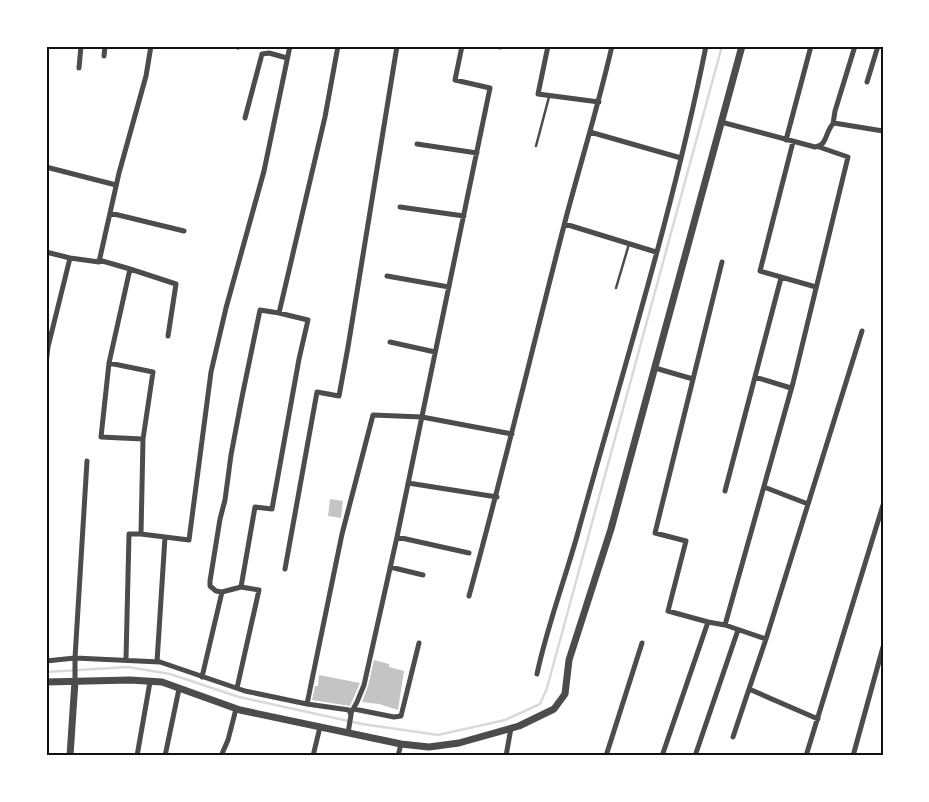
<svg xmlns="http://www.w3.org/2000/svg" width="929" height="802" font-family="Jost,sans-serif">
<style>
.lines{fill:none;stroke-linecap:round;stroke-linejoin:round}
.stream{stroke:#d9d9d9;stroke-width:2.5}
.building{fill:#c4c4c4}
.service{stroke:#4c4c4c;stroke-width:2.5}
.minor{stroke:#4c4c4c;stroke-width:5}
.tertiary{stroke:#4c4c4c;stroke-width:7}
.neatline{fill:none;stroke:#111;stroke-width:2}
</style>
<rect width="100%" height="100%" fill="#fff"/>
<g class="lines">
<!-- stream -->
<path class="stream" d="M46 672 128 667 170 674 239 697 362 724 438 735 505 720 540 704 547 688 722 46"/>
</g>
<!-- building -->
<path class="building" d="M330 499 343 501 341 518 328 516Z
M374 660 389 664V667L404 671 398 710 379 704 362 702 368 686Z
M319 675 360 683 350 706 312 700 315 686H318Z"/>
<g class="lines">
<!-- service -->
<path class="service" d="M536 146 549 97
M616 288 629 244"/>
<!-- minor -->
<path class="minor" d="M548 46 538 94 599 102
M238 47 239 46
M500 47V46
M104 56 105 46
M79 68 81 46
M867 82 878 46
M245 118 262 54 269 53 287 58
M721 122 815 147C828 146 825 130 834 123L883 131
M833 124 835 111 855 46
M590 132 681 158
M786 140 811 46
M793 142 760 271 816 287
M417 144 477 153
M46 167 116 185
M400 207 464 216
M110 213 184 231
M565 224 656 252
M46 252 70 258
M99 260 130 269 109 363 101 437 143 439
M130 269 176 284 168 336
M387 276 449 287
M390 342 435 352
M109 363 153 372 143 439 141 534 189 540 211 372 226 308 264 171 290 46
M46 364 48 347 70 258 99 262 119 173 146 76 151 46
M655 368 693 379
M755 377 791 388
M408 483 497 497
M764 487 808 504
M725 491 781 278
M397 537 469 553
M390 567 423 575
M285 569 317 392 339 396 348 347 397 46
M222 592 241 587 255 507 272 509 299 359 308 320 279 313
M469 596C504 469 534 341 567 214 582 158 599 103 612 46
M708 622 668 611 686 541 655 533 722 262
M725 625 793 383 848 157 819 147
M766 639 862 331
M126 659 129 534H141
M46 661 75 658 160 662 245 691 307 704 349 710 351 715 348 733
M157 662 165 537
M537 674C547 627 564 582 577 536 622 373 673 212 706 46
M202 677 222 592 216 591 210 586V581L220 519 225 500 231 455 242 397 260 310 279 313 325 117 338 46
M75 681V658L87 461
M237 688 259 590 241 587
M307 704 342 534 373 415 422 417 512 434
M354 709 394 717 401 716 419 643
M351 713 357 702 364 685 397 537 490 88 455 80 462 46
M733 737 749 689
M137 756 150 682
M165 756 179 689
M221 756 228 740 236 709
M313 756 320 727
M398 756 401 744
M506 756 511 728
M606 756 642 643
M662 756 708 622 725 625 766 639 749 689 818 719
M695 756 738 630
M806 756 883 505
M853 756 883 647"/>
<!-- tertiary -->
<path class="tertiary" d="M46 682 130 680 162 682 240 710 401 744 429 747 459 743 519 726 554 709 565 694 569 660 611 529 742 46
M70 756 75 681"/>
</g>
<!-- border -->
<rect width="929" height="802" fill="none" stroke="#ffffff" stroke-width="95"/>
<rect x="48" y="48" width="834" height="706" class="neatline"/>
</svg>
